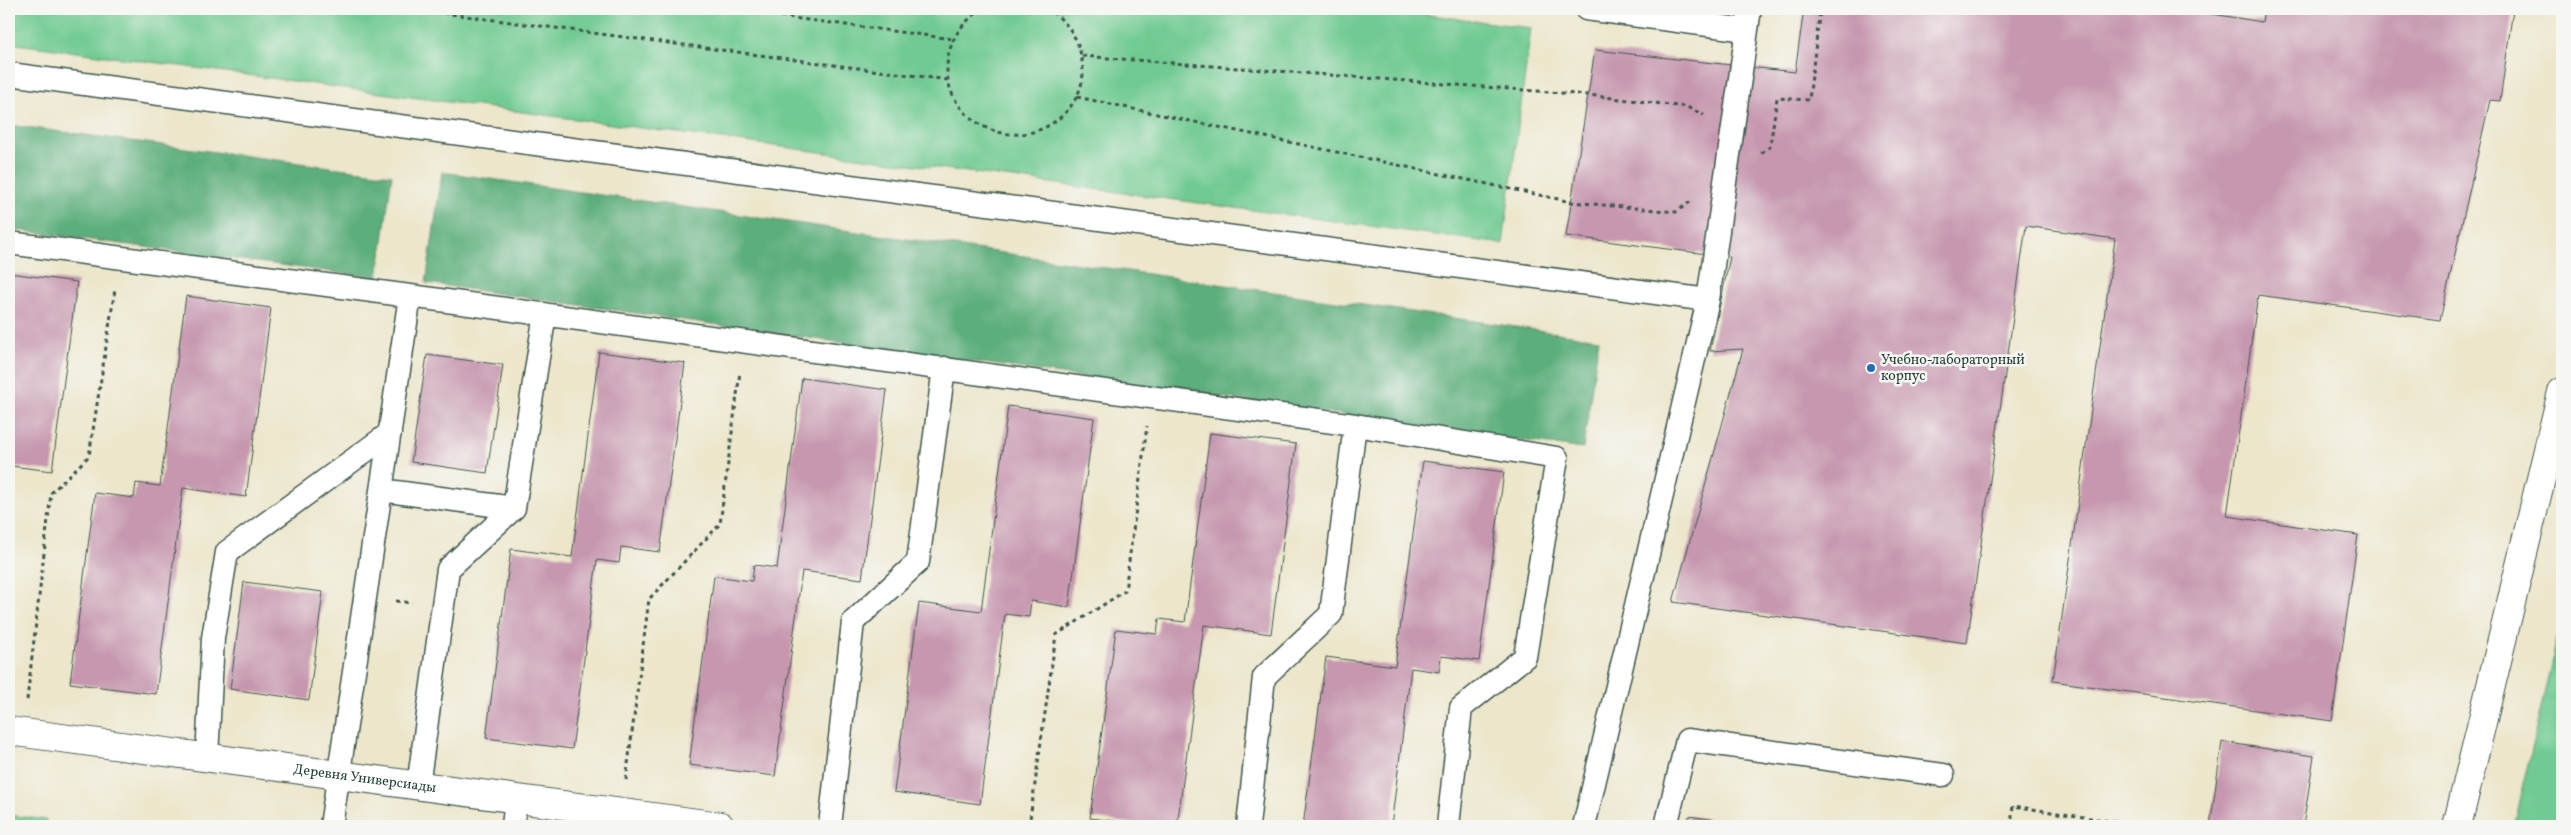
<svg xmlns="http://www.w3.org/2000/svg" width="2571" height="835" font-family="Vollkorn,serif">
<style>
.green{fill:#6fca91;stroke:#478462}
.forest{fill:#5bae7b;stroke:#3d7658}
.building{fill:#c697af}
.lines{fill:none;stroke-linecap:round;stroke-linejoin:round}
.lane-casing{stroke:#3e564b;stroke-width:25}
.street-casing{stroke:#3e564b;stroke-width:30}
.path{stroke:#3e564b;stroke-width:3;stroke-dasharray:4 4;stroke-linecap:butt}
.lane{stroke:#fff;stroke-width:22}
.street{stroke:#fff;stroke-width:28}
.poi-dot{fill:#1f6fb2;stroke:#f6f6f2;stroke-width:2}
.labels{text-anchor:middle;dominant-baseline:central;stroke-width:5;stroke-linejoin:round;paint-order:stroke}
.poi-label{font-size:14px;fill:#1f3d34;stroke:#f6f6f2;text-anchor:start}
.street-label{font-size:14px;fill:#1f3d34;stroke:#f6f6f2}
</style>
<rect width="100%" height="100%" fill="#f6f6f2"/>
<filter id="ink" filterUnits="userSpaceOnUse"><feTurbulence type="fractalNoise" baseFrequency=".02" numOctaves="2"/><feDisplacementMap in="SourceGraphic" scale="10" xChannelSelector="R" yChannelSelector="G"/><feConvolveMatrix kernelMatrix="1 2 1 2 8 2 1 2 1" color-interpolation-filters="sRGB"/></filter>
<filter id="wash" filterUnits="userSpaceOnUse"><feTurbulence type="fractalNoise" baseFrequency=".0096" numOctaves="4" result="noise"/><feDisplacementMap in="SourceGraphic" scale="20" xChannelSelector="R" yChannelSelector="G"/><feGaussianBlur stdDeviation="1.12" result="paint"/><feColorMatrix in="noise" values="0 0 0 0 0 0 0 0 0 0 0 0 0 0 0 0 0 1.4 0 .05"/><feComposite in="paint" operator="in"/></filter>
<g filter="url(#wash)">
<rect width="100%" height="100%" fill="#ece6cb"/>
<!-- green -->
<path class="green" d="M9 9H1384L1531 28 1503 244 9 43Z
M2562 618V826H2513Z
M9 815 46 820 45 826H9Z"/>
<!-- forest -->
<path class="forest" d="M9 125 392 175 378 278 9 229Z
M442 172 1599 339 1583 449 426 283Z"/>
<g id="blocks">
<!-- building -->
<path class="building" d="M1804 9H2181L2262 22 2264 9H2513L2500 101 2490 100 2440 320 2258 295 2227 516 2358 535 2332 721 2053 681 2115 239 2026 226 1967 643 1673 602 1743 349 1710 351 1730 257 1566 236 1595 50 1795 72Z
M9 273 77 282 52 471 11 466 9 475Z
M186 296 271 308 246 497 183 488 156 694 70 683 95 493 134 498 136 483 160 486Z
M599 352 685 363 660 552 621 547 619 563 597 560 572 749 486 738 511 549 572 557Z
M427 355 503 365 487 473 411 462Z
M802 378 887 390 862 579 802 571 775 776 689 765 714 576 752 581 754 565 777 568Z
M1008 406 1094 418 1069 607 1031 601 1029 617 1005 614 980 804 894 792 919 603 981 611Z
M1210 433 1296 444 1271 634 1204 625 1177 826H1151L1090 818 1116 629 1157 634 1159 619 1185 622Z
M1423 461 1504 472 1479 661 1441 656 1439 672 1411 668 1391 826H1303L1326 657 1395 666Z
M244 582 323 592 309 700 230 689Z
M2222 742 2314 756 2303 826H2210Z
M1689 816 1751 825V826H1688Z"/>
</g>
</g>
<g filter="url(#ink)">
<use href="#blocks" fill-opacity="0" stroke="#3e564b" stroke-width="1"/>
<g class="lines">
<!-- lane casing -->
<g class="lane-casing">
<path id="lane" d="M1586 9 1747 30
M9 74 1708 300
M9 243 410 296
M381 490 514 508
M207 758 213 638 227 552 390 433
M418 786 448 569 514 508 545 314
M331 826 410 296 1355 425 1557 458 1525 657 1461 708 1448 826
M513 826 516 799
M830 826 853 622 918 562 944 368
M1248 826 1264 677 1331 614 1355 425
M1584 826 1708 300 1750 9
M1666 826 1687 740 1943 775"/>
</g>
<!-- street casing -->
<g class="street-casing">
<g id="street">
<path id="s1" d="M9 731 720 826"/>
<path d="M2457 826 2562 392"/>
</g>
</g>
<!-- path -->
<path class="path" d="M412 9 948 80
M725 9 953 39
M982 9C971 17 960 26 954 39 923 104 1001 162 1057 120 1072 109 1083 90 1083 72 1082 44 1071 24 1048 9
M1082 56 1588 95 1687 107 1704 115
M1077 97 1572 202 1676 212 1690 202
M1761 153 1770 147 1777 98 1809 100 1820 9
M396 601 412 603
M27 700 51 493 89 456 115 289
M626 780 649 599 720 524 740 372
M1029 826 1056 635 1125 591 1147 426
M2011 826 2013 806 2141 826"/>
<!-- lane -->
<use href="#lane" class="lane"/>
<!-- street -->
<use href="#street" class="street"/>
</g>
</g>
<!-- markers -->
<circle class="poi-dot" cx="1871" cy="368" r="5"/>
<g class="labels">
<!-- poi labels -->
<g class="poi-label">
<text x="1881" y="360">Учебно-лабораторный<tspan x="1881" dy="16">корпус</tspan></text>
</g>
<!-- street labels -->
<g class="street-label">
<text stroke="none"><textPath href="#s1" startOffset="359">Деревня Универсиады</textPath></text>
</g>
</g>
<!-- margin -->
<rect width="2571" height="835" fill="none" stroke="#f6f6f2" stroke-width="30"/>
</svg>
